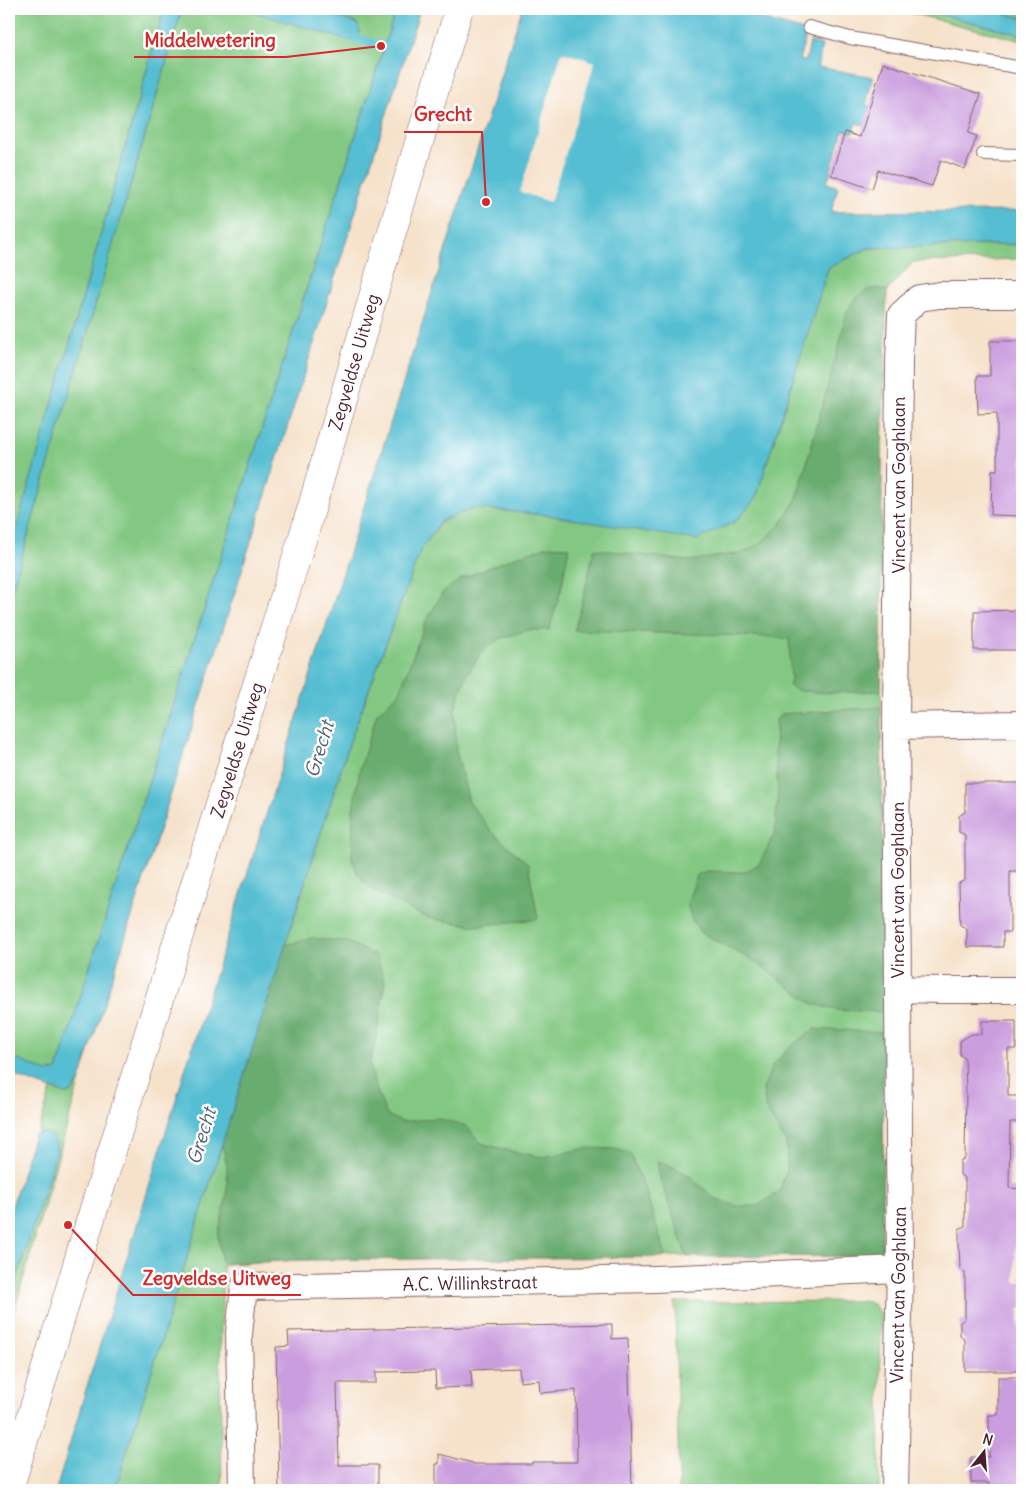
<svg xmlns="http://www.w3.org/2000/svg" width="1031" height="1499" font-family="Delius,sans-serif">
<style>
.green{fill:#82c882;stroke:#667456}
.forest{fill:#69ac70;stroke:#5a664e}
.water{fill:#55bed2;stroke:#506e7e}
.pier{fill:#f6e2cb}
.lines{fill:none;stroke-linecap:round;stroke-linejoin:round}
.stream{stroke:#55bed2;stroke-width:9}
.building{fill:#ca9dde}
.service-casing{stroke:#866363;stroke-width:14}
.minor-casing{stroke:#866363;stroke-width:28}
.tertiary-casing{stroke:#866363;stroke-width:29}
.service{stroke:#fff;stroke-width:12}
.minor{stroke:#fff;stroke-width:26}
.tertiary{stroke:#fff;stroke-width:28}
.labels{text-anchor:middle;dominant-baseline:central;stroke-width:5;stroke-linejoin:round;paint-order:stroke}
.street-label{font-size:18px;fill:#4a1f2b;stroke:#fff}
.water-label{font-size:19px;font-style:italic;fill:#4e5f6e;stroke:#fff}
.leader{fill:none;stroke:#d62828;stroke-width:2}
.callout-dot{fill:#d62828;stroke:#fff;stroke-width:2}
.callout-label{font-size:19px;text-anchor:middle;font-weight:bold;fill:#d62828;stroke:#fff;stroke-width:5;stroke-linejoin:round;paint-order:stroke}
</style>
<rect width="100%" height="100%" fill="#fff"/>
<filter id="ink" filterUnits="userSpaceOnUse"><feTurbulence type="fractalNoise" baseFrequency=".02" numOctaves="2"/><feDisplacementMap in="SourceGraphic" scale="10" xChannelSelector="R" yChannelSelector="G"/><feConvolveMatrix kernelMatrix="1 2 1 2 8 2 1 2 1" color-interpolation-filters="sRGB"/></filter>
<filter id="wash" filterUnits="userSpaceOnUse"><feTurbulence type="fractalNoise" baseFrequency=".0096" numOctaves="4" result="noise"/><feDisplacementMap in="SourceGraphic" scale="20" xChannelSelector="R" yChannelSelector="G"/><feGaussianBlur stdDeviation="1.12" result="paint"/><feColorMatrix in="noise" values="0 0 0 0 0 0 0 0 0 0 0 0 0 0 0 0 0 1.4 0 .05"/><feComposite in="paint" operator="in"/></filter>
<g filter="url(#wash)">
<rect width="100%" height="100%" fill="#f6e2cb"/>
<!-- green -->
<path class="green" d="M9 9H164L95 255 9 555Z
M182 9H243L354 41 357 23 310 9H396L57 1070 47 1072 9 1056V600Z
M771 9H806L803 18Z
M895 9H920L1022 35V41Z
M988 9H1022V18Z
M1022 244V259L913 262 887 291 882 449 881 691 884 1012 882 1253 867 1256 781 1255 301 1260 223 1264 220 1369 222 1490H115L222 1144 350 741 420 551 442 521 473 508 547 515 736 521 756 498 828 268 868 248Z
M80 1080 9 1329V1303L57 1151C55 1139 50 1129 37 1135L51 1089 67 1094 73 1091Z
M864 1301 873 1304 881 1314 879 1490H679L675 1302Z"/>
<!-- forest -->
<path class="forest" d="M878 288 887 291 882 449 881 691 830 693 799 691 789 686 791 681 789 639 772 637 574 630 581 608 594 549 688 561 742 553 760 544 781 524 797 498 841 338 847 311 856 298 867 290Z
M548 546 569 547 561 590 549 630H528L499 639 482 652 466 676 455 709 456 750 469 802 492 832 528 864 538 919 476 926 427 918 372 890 358 875 352 859 353 809 360 769 377 713 399 694 425 623 443 592 461 579 517 556Z
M881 707 884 1012 835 1010 811 1003 757 963 700 932 692 920 687 904 697 875 706 871 745 872 760 863 775 832 778 792 775 754 776 720 781 714Z
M312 938 348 942 376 956 385 982 379 1023 370 1063 375 1085 386 1114 401 1122 437 1118 466 1126 481 1143 510 1151 543 1157 588 1148 615 1149 630 1153 646 1192 666 1257 301 1260 222 1264 218 1236 227 1194V1165L222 1144 285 945Z
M814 1029 884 1032 882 1253 867 1256 687 1257 660 1179 657 1161 667 1164 687 1174 714 1198 737 1206H757L779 1192 787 1170 786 1143 766 1109 763 1090 772 1066 791 1046Z"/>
<!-- water -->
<path class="water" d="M164 9H182L9 600V555L95 255Z
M243 9H310L357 23 360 32 354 42Z
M396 9H420L80 1080 73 1091 66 1094 9 1074V1056L47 1072 57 1070Z
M522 9H729L807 32 799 60 806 61 810 42 822 45 818 67 873 77 866 105 914 122 908 140 856 123 853 133 843 130 827 183 838 187 831 212 1022 211V244L868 248 828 268 756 498 736 521 697 540 547 515 473 508 441 521 420 551 350 741 222 1144 115 1490H56L84 1396 186 1067Z
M920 9H988L1022 18V35Z
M42 1133C54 1135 55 1139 57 1151L9 1303V1216L34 1135Z"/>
<!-- pier -->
<path class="pier" d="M562 52 595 62 550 202 520 192Z"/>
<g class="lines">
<!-- stream -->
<path class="stream" d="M346 35 381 46"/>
</g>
<g id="blocks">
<!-- building -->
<path class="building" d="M883 63 981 94 968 133 977 136 965 169 941 160 932 186 878 170 872 189 831 175 845 132 860 137Z
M990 341H1022V516L991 515 992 470H997V413L978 414 977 376H990Z
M1022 610V636H1021V650H974V611Z
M965 783H1022V871H1010V932H1003V947H967V929L960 925 959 883 965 880V835L959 832V816L965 812Z
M982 1021H1016V1049H1008V1096H1022V1122H1010L1009 1188 1022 1189V1216H1016L1015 1282H1022V1309H1019V1371H965V1340L960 1336V1322L965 1319V1273L960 1269 959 1244V1229L965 1226V1178L960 1175V1161L965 1158 966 1090 965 1059 960 1055V1041L972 1034H982Z
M612 1324V1339L628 1338 632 1490H436V1464H439V1454L473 1463V1464H532V1462H577L576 1390 540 1393 539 1380 520 1382 519 1368 471 1370 472 1387 436 1388 435 1371 376 1372V1383H337L339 1465H378V1490H279L276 1347 289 1346 288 1331Z
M998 1377H1022V1490H989V1483H971V1457H989V1415H998Z"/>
</g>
</g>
<g filter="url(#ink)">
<use href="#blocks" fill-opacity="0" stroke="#866363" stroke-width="1"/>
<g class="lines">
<!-- service casing -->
<g class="service-casing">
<path id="service" d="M809 27 850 38 1022 68
M983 154 1022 155"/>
</g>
<!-- minor casing -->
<g class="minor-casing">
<path id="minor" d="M896 726 1022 724
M898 989 941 990H1022
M242 1490 239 1334 244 1287 655 1279 900 1269
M895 1490 900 1269 896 726 899 360 901 315 919 298 940 295H1022"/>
</g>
<!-- tertiary casing -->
<g class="tertiary-casing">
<path id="tertiary" d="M9 1490 88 1228 306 527 384 259 459 9"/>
</g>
<!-- service -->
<use href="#service" class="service"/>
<!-- minor -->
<use href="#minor" class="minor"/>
<!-- tertiary -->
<use href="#tertiary" class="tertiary"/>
</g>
</g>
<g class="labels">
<!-- street labels -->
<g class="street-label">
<text transform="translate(354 362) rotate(-74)">Zegveldse Uitweg</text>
<text transform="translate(898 485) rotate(-90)">Vincent van Goghlaan</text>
<text transform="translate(237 750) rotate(-73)">Zegveldse Uitweg</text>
<text transform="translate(897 890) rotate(-90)">Vincent van Goghlaan</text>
<text transform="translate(470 1283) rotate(-1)">A.C. Willinkstraat</text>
<text transform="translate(898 1295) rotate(-89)">Vincent van Goghlaan</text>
</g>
<!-- water labels -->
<g class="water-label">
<text transform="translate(319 749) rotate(-73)">Grecht</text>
<text transform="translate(201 1136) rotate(-73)">Grecht</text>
</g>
</g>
<!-- callouts -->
<path class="leader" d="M381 46L286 57H134M486 202L482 132H404M68 1225L133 1295H301"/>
<g class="callout-dot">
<circle cx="381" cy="46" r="5"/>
<circle cx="486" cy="202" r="5"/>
<circle cx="68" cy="1225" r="5"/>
</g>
<g class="callout-label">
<text x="210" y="47">Middelwetering</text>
<text x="443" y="121">Grecht</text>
<text x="217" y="1285">Zegveldse Uitweg</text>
</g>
<!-- margin -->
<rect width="1031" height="1499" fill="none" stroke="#fff" stroke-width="30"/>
<!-- north arrow -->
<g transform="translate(984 1452) rotate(17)" stroke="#ffffff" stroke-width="4" paint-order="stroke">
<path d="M0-4L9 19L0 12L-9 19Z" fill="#4a1f2b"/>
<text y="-8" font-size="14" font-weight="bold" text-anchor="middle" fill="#4a1f2b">N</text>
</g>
</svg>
